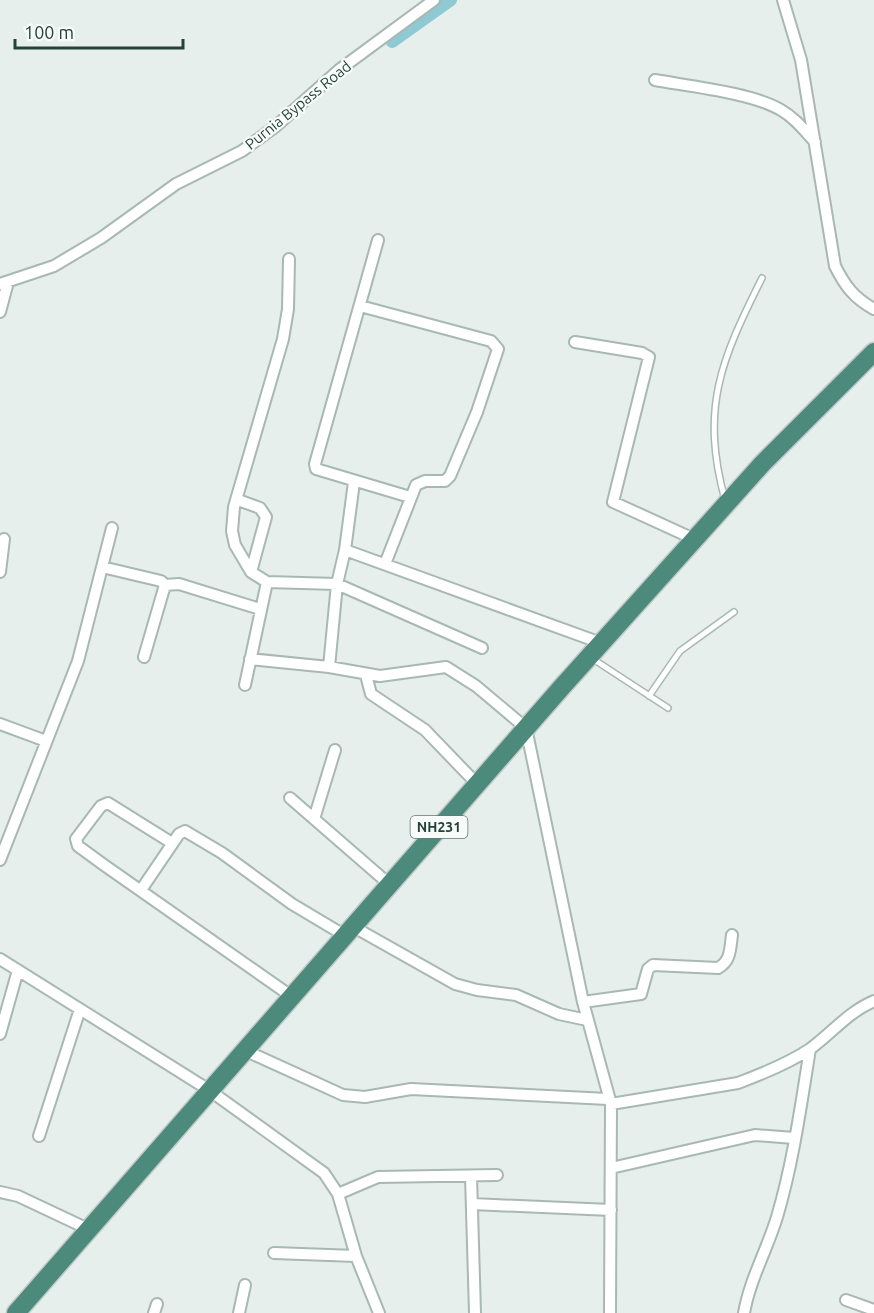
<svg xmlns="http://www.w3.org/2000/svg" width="874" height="1313" font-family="Ubuntu,sans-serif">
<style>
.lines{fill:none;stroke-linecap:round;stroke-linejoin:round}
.canal{stroke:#8ec9d4;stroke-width:12}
.service-casing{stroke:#a8b8b2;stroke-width:8}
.minor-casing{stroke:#a8b8b2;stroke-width:14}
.trunk-casing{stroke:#c2cac8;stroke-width:21}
.service{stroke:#fff;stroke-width:5}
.minor{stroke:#fff;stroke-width:10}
.trunk{stroke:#4c8a7c;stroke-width:18}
.labels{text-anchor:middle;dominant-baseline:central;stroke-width:4.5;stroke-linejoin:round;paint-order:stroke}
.shield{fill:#f7fbf9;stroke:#637a73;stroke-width:1.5}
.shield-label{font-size:14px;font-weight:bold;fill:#24423a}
.street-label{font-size:15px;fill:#24423a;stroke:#f7fbf9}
</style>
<rect width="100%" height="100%" fill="#e6efeb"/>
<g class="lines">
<!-- canal -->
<path class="canal" d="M392 42 451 0"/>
<!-- service casing -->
<g class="service-casing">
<path id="service" d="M725 500C700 408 721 360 762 278
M593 659 668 708
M649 696 680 651 734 612"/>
</g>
<!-- minor casing -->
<g class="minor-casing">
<path id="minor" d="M783 0 801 60 835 266C845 286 854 298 874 309
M655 80C688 86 753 93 781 110 795 118 804 130 815 142
M378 240 315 464 316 469 410 497
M289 259 288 309 283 339 234 507 232 531 235 545 251 572 267 582 337 584 482 648
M0 284 54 266 101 238 176 184 242 151 276 126 339 70 434 0
M360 306 491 341 498 349 477 412 450 476 445 481H425L416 485 385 564
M0 312 8 282
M575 342 642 353 649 357 613 502 694 539
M238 500 260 508 266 517 251 572
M345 550 601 643
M102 567 161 581 165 585 144 657
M0 572 4 539
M165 585 179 584 260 609
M250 659 329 667 380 676 446 667 476 686 526 728 583 1002 611 1104 610 1313
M329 667 337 584 345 550 354 482
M366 675 371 694 425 730 477 784
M245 685 267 582
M0 724 46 741
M290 798 389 884
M314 819 335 750
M172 843 108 803 101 806 76 839 78 846 104 865 291 996
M0 860 78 661 112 528
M141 890 179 834 185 831 222 853 292 904 344 935
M352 926 455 984 477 990 516 995 559 1014 587 1020
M0 959 209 1090 324 1173 338 1194 356 1256 379 1313
M583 1002 641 994 648 969 653 965 718 968C731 961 730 949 732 935
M0 1034 18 970
M244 1050 343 1095 365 1097 411 1089 608 1099
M611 1104 738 1083C762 1074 789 1063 810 1049 832 1033 848 1012 874 1001
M39 1136 80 1009
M611 1168 755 1135 794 1138
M471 1176 475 1313
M0 1192 18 1196 88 1229
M338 1194 378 1177 497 1175
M472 1204 611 1210
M274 1253 356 1256
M846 1300 874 1310
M154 1313 157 1304
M239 1313 245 1285
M744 1313C750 1279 767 1250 777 1217 793 1163 801 1105 810 1049"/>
</g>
<!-- trunk casing -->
<g class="trunk-casing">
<path id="trunk" d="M16 1313 561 688 763 463 874 352"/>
</g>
<!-- service -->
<use href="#service" class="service"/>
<!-- minor -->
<use href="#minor" class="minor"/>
<!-- trunk -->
<use href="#trunk" class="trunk"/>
</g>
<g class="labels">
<!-- shield labels -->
<rect class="shield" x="410.5" y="816" width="57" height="22" rx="4.5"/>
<g class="shield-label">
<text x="439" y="827">NH231</text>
</g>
<!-- street labels -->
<g class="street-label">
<text transform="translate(298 105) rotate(-39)">Purnia Bypass Road</text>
</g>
</g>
<!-- scale -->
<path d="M15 39v9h168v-9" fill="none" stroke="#24423a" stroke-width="3"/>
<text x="24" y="39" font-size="18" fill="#24423a" stroke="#f7fbf9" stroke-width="4.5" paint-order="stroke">100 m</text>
</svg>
